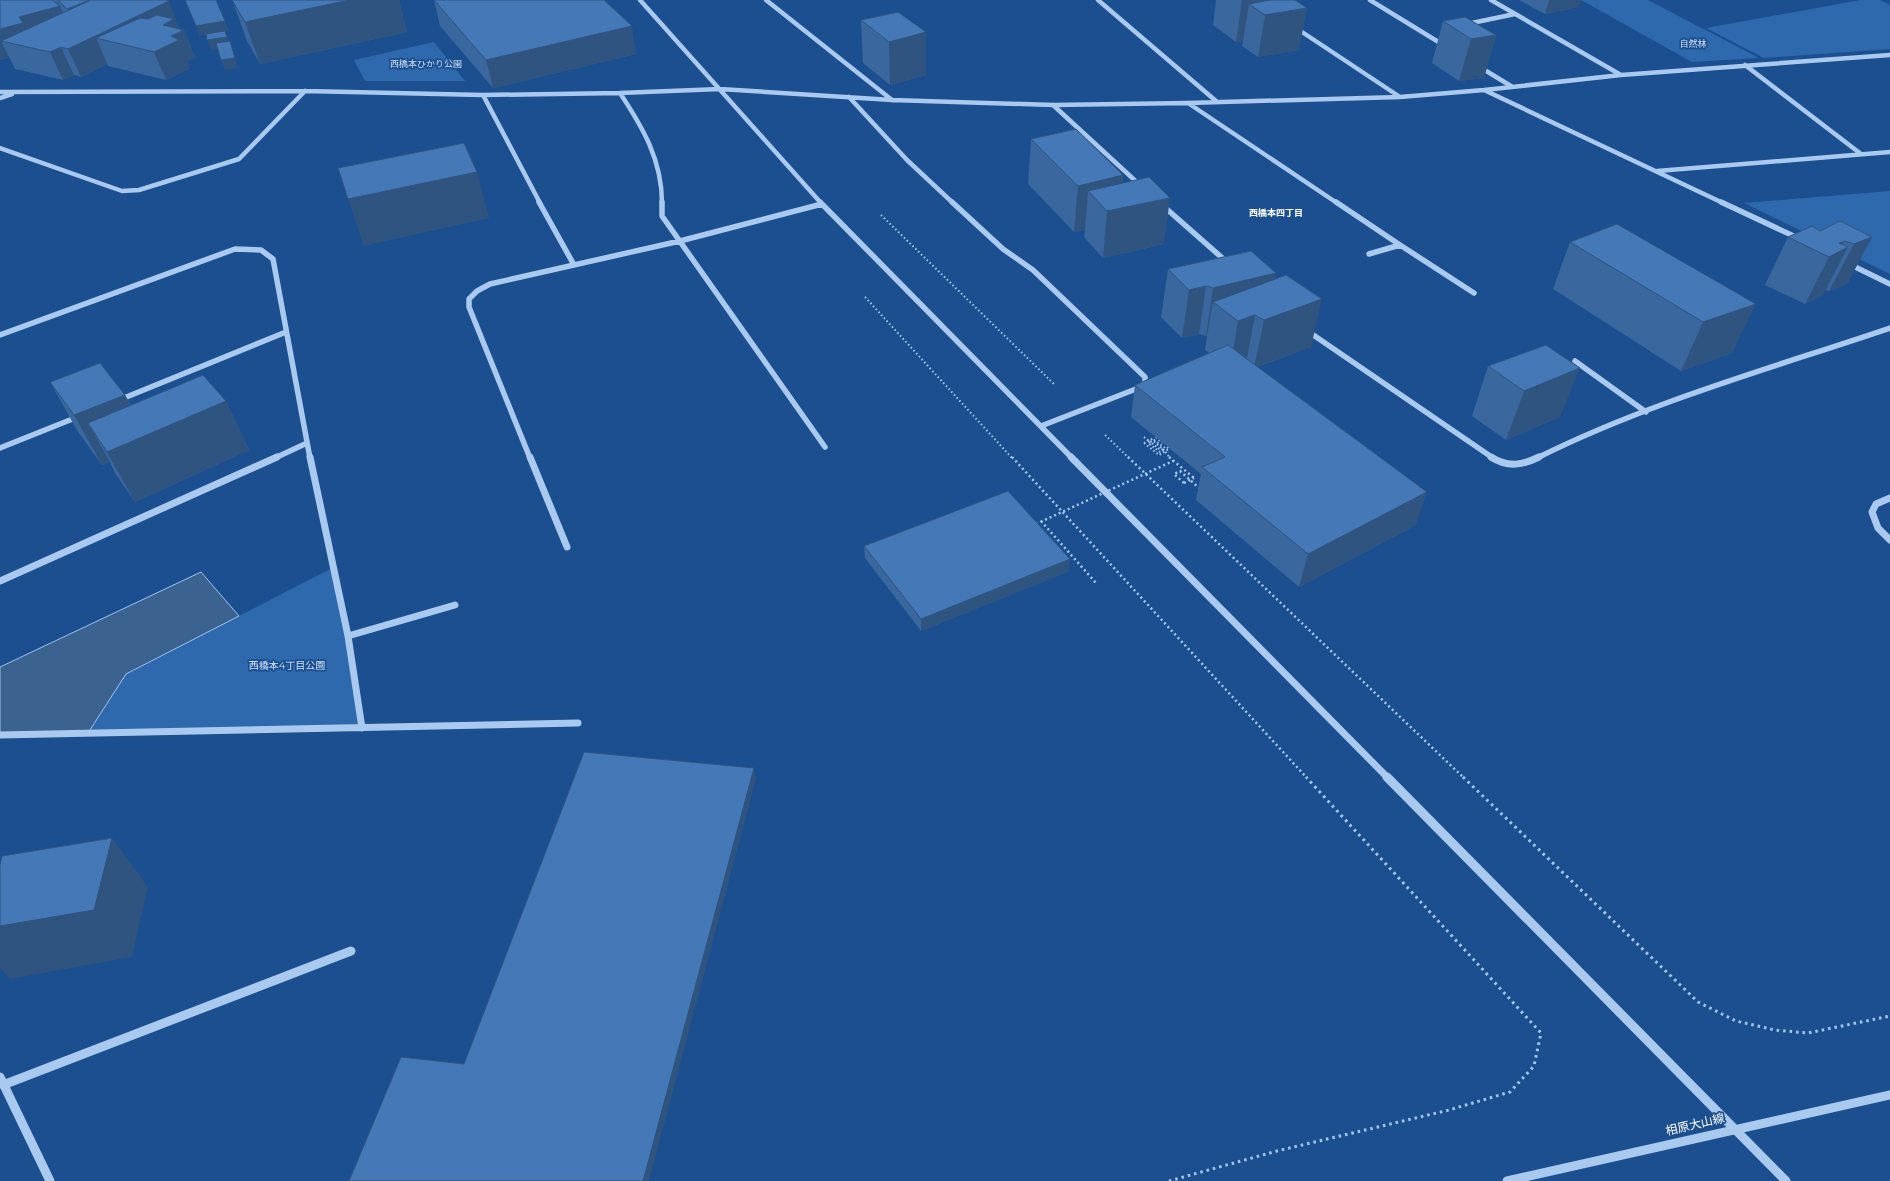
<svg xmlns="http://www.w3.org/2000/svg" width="1890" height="1181" font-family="Montserrat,'Noto Sans JP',sans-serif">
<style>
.green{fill:#2e69ad}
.water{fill:#3c6290;stroke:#9cc4f0}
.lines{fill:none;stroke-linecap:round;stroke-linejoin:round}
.path-far2{stroke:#a9c9ee;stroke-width:2;stroke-dasharray:1.5 2.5;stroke-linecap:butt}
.path-far1{stroke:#a9c9ee;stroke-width:2.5;stroke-dasharray:2 3;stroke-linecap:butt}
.path{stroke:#a9c9ee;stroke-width:3;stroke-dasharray:2.5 4;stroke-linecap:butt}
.minor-far3{stroke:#a9c9ee;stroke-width:4.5}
.minor-far2{stroke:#a9c9ee;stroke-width:5.5}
.minor-far1{stroke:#a9c9ee;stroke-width:7}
.minor{stroke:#a9c9ee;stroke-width:9}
.path-bridge-far1{stroke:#a9c9ee;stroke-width:2;stroke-dasharray:1.5 2.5;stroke-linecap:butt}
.path-bridge{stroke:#a9c9ee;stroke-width:2.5;stroke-dasharray:2 3;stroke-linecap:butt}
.wall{fill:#3a679d}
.shaded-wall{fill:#305480}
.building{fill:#4478b7;stroke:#305480}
.labels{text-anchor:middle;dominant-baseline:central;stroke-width:3.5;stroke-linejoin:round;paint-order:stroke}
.far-park-label{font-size:9px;fill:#cfe3fa;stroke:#1b4f8f}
.far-neighbourhood-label{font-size:9px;font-weight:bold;fill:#fff;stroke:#1b4f8f}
.park-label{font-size:10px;fill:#cfe3fa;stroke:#1b4f8f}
.near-street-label{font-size:12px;fill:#fff;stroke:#1b4f8f}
</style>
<rect width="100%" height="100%" fill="#1b4f8f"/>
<!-- green -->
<path class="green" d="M1581 0H1648L1759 58 1692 62Z
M1860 0H1880L1890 5V49L1764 58 1706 28Z
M434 42 465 81H365L354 60Z
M1890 191V274L1744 203Z
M334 567 362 728 88 733 126 674Z"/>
<!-- water -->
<path class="water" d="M201 572 239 616 126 674 88 733 0 735V667Z"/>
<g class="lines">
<!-- path-far2 -->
<path class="path-far2" d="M881 215 1055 385
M865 297 1012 458
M1105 435 1129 458
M1144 437 1150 442
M1156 437 1162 443
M1154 440 1165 448 1161 450 1150 442Z
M1150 442 1148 443 1160 452 1164 450 1170 458
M1144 443 1159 455 1169 449 1166 446"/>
<!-- path-far1 -->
<path class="path-far1" d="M1012 457 1307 778
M1128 457 1464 778
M1169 457 1194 478
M1184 483 1174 474 1180 471 1199 488
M1041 521 1096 583"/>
<!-- path -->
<path class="path" d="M1463 777 1698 1002 1736 1021 1775 1030 1808 1033 1890 1016
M1169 1181 1277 1151 1449 1110 1510 1092 1534 1066 1541 1033 1306 777"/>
<!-- minor-far3 -->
<path class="minor-far3" d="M640 0 821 203
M766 0 892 100
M1098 0 1216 101
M1370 0 1445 46
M1491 0 1621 75
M1467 24 1515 14
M1296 28 1400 97
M1745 65 1861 154
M1478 66 1511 86
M1484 90 1723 203
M0 92 305 91 483 95 620 93 720 89 892 100 1053 105 1188 103 1400 97 1484 90 1621 75 1890 55
M620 93C643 128 662 160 662 203
M483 95 540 203
M849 97 907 160 953 203
M0 98 12 94
M1188 103 1337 203
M1053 105 1141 186
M0 148 122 191 139 190 239 159 305 91
M1657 171 1890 152"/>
<!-- minor-far2 -->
<path class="minor-far2" d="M539 202 574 265
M662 202V216L825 447
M820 202 1072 458
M952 202 1003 249 1033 270 1145 377V382L1141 387 1041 426
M1336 202 1400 245 1369 254
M1721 202 1800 239
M1161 204 1228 263
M1400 245 1474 293
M1847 263 1890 284
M1306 330 1493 458
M0 335 235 249 261 250 273 259 310 458
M1575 361 1646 412
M119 400 286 332
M0 448 80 416
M275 458 307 443
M530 458 469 307V299L477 291 490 284 680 241 822 204
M1537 458C1649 402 1772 368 1890 328"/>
<!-- minor-far1 -->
<path class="minor-far1" d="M310 457 348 636 362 728
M530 457 567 547
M1071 457 1388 778
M1491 457C1508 468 1523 465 1539 457
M1890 498 1876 504 1872 512 1878 528 1890 540
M0 581 277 457
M348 636 455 605
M0 735 578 723"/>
<!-- minor -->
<path class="minor" d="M1387 777 1786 1181
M0 1077 50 1181
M3 1085 351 951
M1507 1181 1890 1095"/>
<!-- path-bridge-far1 -->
<path class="path-bridge-far1" d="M1144 443 1151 439 1164 450"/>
<!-- path-bridge -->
<path class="path-bridge" d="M1184 483 1194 478
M1036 524 1173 461"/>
</g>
<!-- wall -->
<path class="wall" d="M0 0H166L179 28H178L184 30 195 57 187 61 190 68 166 80 108 66 107 64 81 77 74 75 63 80 15 69 9 57 0 60Z
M232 0H399L407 32 260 64 247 41Z
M434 0H604L636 54 493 88 440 26Z
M1216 0H1295L1299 50 1258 57 1242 46 1243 41 1236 42 1213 25Z
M1519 0H1581L1578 7 1545 14Z
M861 20 926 32V75L890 85 863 63Z
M1443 21 1496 35 1484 78 1459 81 1432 63Z
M1031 139 1123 175V183L1164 244 1103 258 1084 237 1085 230 1074 232 1028 184Z
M1617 224 1732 353 1681 371 1553 289 1570 242Z
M1820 231 1872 237 1847 284 1829 291 1825 290 1823 295 1805 304 1765 285 1788 237Z
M1168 269 1275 279 1311 347 1257 367 1416 525 1299 587 1196 500 1201 474 1131 417 1135 385 1209 353 1205 350 1207 336H1206L1199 334 1182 338 1161 317Z
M1546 345 1560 417 1506 440 1472 416 1488 366Z
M50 382 125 395 131 405 226 401 249 450 135 502 115 473 110 462 102 465 78 432Z
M864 546 1069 571 921 631 865 558Z"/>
<!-- shaded-wall -->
<path class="shaded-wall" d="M90 0 169 1 179 28H178L184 30 195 57 187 61 190 68 166 80 154 52 96 38 107 64 81 77 68 49 76 28 67 9Z
M318 0H399L407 32 260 64 245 22Z
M1242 0H1284L1307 8 1299 50 1258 57 1265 15 1249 4 1243 41 1236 42Z
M1549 0H1581L1578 7 1545 14Z
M60 6 72 33 1 41 9 57 0 60V29L19 17Z
M225 21 229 31H225L231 47 211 50 207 40 225 31 200 36 196 26Z
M632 26 636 54 493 88 486 60Z
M926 32V75L890 85 889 42Z
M1496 35 1484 78 1459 81 1471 39Z
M230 41 238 68 225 70 221 60Z
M61 47 74 75 63 80 50 52Z
M477 172 489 218 364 246 348 199Z
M1123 175 1120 208 1170 198 1164 244 1103 258 1107 211 1088 191 1085 230 1074 232 1078 186Z
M1872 237 1847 284 1829 291 1854 244Z
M1845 241 1839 252 1848 247 1823 295 1805 304 1829 257 1839 243Z
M1276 273 1267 318 1322 299 1311 347 1254 368 1264 320 1255 315 1246 364 1230 370 1238 321 1213 302 1207 336H1206L1213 288Z
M1206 286 1199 334 1182 338 1189 290Z
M1756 304 1732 353 1681 371 1703 322Z
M1580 368 1560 417 1506 440 1524 391Z
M125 395 146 435 226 401 249 450 135 502 107 452 88 423 110 462 102 465 74 415Z
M1427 492 1416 525 1299 587 1308 554Z
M1070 559 1069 571 921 631V619Z
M754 768 756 779 649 1181H643Z
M112 838 148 887 132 957 10 979 0 968V926Z"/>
<!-- building -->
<path class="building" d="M0 0H52L60 6 19 17 23 23 0 29Z
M58 0H90L67 9Z
M91 0H166L169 1 68 49 61 47 50 52 1 41Z
M185 0H216L225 21 196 26Z
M232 0H350L245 22Z
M434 0H604L632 26 486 60Z
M1270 0H1295L1307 8 1265 15 1249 4Z
M898 12 926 32 889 42 861 20Z
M157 15 174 19 163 25 184 30 171 36 179 40 154 52 96 38 140 18 148 19Z
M1465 17 1496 35 1471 39 1443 21Z
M225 31 227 37 207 40 206 34Z
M230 41 235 58 221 60 216 43Z
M1076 129 1123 175 1078 186 1031 139Z
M464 143 477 172 348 199 338 168Z
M1149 177 1170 198 1107 211 1088 191Z
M1840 221 1872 237 1854 244 1845 241 1839 243 1848 247 1829 257 1788 237 1812 226 1820 231Z
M1617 224 1756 304 1703 322 1570 242Z
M1251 251 1276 273 1213 288 1206 286 1189 290 1168 269Z
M1286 275 1322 299 1264 320 1255 315 1238 321 1213 302Z
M1228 345 1427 492 1308 554 1202 467 1225 457 1135 385Z
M1546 345 1580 368 1524 391 1488 366Z
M100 363 125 395 74 415 50 382Z
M203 375 226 401 107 452 88 423Z
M1008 491 1070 559 921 619 864 546Z
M584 752 754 768 643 1181H349L401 1057 464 1064Z
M112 838 94 910 0 926V865L2 856Z"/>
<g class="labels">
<!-- far-park labels -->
<g class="far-park-label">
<text x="1693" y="43">自然林</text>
<text x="426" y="63">西橋本ひかり公園</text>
</g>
<!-- far-neighbourhood labels -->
<g class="far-neighbourhood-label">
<text x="1276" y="212">西橋本四丁目</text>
</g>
<!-- park labels -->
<g class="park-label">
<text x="287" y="665">西橋本4丁目公園</text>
</g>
<!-- near-street labels -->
<g class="near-street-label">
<text transform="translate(1695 1124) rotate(-13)">相原大山線</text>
</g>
</g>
</svg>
